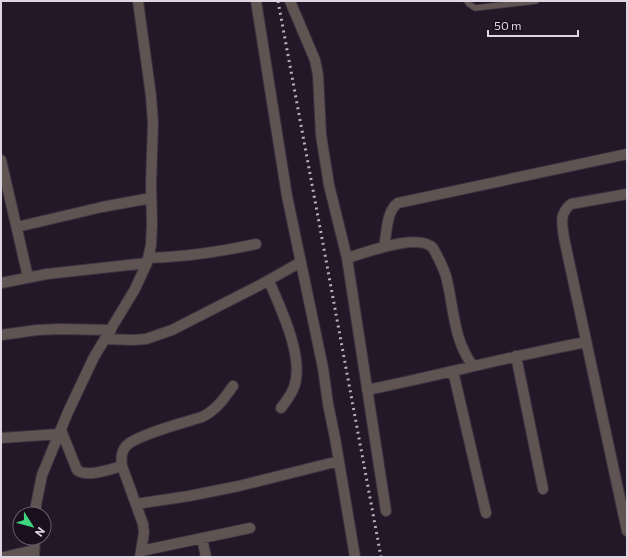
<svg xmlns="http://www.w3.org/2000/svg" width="628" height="558" font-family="Commissioner,sans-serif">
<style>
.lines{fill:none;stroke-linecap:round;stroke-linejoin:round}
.service-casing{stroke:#3c3341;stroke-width:7}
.minor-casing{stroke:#3c3341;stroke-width:12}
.service{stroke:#5f5451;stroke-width:5.5}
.minor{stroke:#5f5451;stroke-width:10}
.rail{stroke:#b7afbb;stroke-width:3;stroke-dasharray:2 4;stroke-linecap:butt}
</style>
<rect width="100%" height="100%" fill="#221827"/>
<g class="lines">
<!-- service casing -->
<g class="service-casing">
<path id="service" d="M467 1 469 4 475 8 536 1"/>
</g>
<!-- minor casing -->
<g class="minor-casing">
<path id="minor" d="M256 1 287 196 323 368 328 404 335 438 355 557
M290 1 315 60 318 75 321 135 329 185 347 258 386 511
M1 160 28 277
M627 194 571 204C559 214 562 223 564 238L627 531
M17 227 102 207 151 198
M384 247C387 233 386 211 398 203L627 154
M148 258C186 257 219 252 256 244
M347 258C365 253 419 232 433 248 438 257 443 267 446 276 454 307 453 340 473 366
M269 281C280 307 305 358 294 387 292 394 286 401 281 408
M1 283 47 274 147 263
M1 335 37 330 59 329 111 330
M106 339 133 340 146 339 172 330 260 285 301 262
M516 356 543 489
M453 371 486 513
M367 390C440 375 512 356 586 342
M61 430 77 470C86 478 111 469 122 466
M1 438 59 434
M136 504 189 496 239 486 339 461
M36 514V505L42 475 68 412 94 357 135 289 147 263 151 245 152 224 151 184 153 123 151 96 138 1
M202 538 206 557
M141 551 250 528
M34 556 35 538
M4 557 34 550
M140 557 144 533 143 524 122 466C121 458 121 452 126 446 136 435 186 422 202 417 216 410 224 399 233 386"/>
</g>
<!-- service -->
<use href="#service" class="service"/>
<!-- minor -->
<use href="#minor" class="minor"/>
<!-- rail -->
<path class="rail" d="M278 1 381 557"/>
</g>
<!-- border -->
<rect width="628" height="558" fill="none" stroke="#ded7e2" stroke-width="4"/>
<!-- north arrow -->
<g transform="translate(32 526) rotate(126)"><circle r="19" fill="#190f1d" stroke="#685f6c"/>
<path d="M0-3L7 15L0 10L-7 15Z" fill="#3cd77e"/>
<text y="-6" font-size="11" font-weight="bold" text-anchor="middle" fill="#ded7e2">N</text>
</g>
<!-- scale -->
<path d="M488 30v6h90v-6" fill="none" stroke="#ded7e2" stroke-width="2"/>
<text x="494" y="30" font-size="12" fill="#ded7e2" stroke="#190f1d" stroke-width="3" paint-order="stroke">50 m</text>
</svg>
